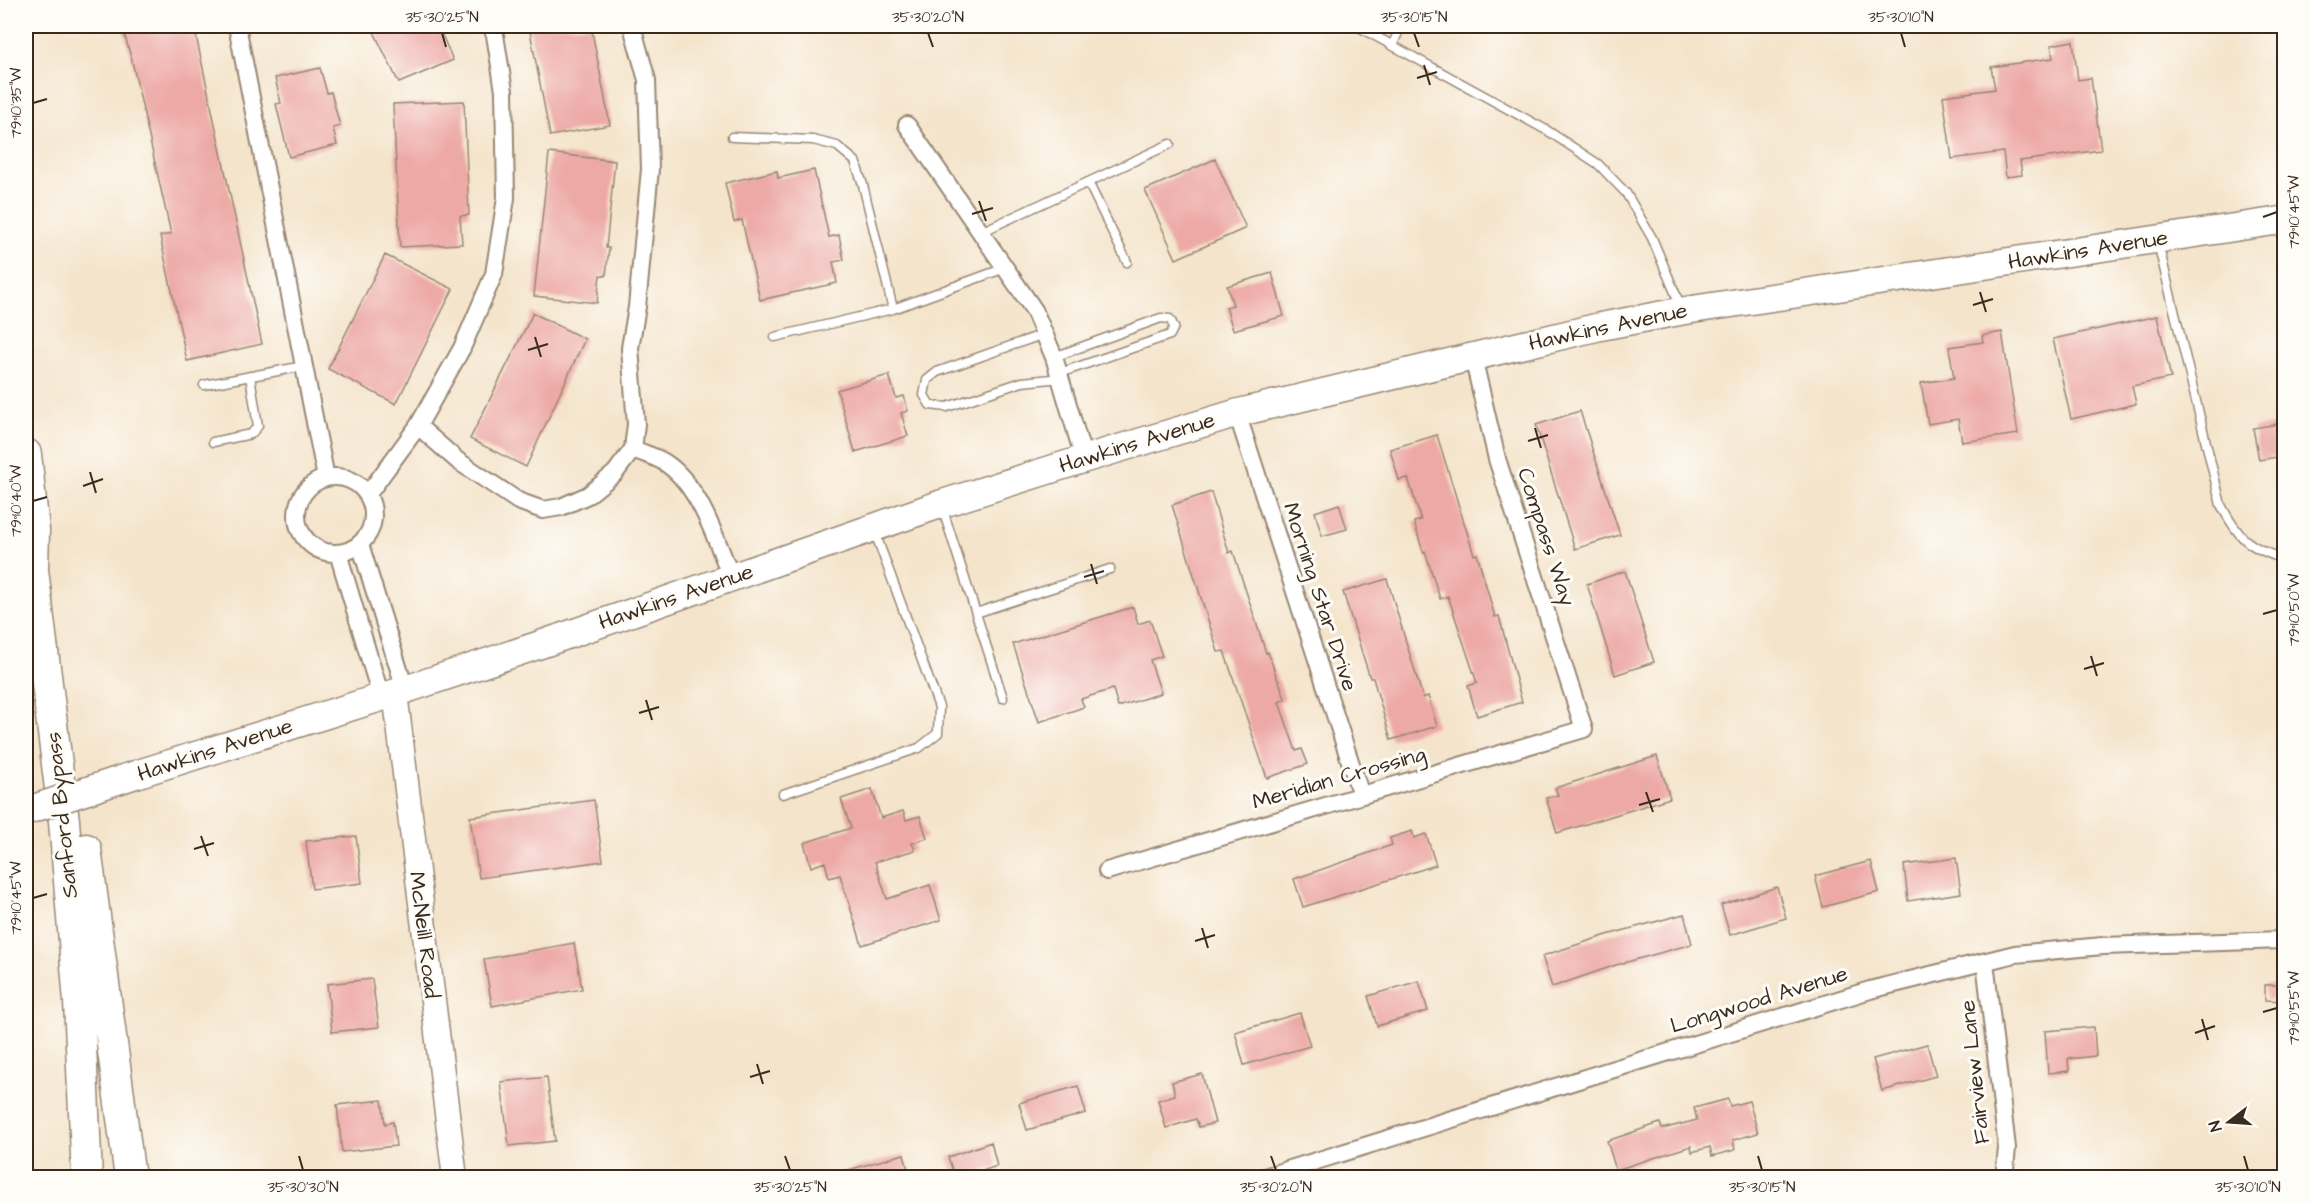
<svg xmlns="http://www.w3.org/2000/svg" width="2310" height="1203" font-family="'Architects Daughter',sans-serif">
<style>
.building{fill:#eda9a6}
.lines{fill:none;stroke-linecap:round;stroke-linejoin:round}
.lane-casing{stroke:#988774;stroke-width:11}
.street-casing{stroke:#988774;stroke-width:20}
.secondary-casing{stroke:#988774;stroke-width:27}
.primary-casing{stroke:#988774;stroke-width:30}
.highway-casing{stroke:#988774;stroke-width:33}
.lane{stroke:#fff;stroke-width:8}
.street{stroke:#fff;stroke-width:16}
.secondary{stroke:#fff;stroke-width:24}
.primary{stroke:#fff;stroke-width:27}
.highway{stroke:#fff;stroke-width:30}
.primary-bridge-casing{stroke:#988774;stroke-width:30;stroke-linecap:butt}
.primary-bridge{stroke:#fff;stroke-width:27}
.ticks{fill:none;stroke:#3b2a1e;stroke-width:2}
.labels{text-anchor:middle;dominant-baseline:central;stroke-width:6;stroke-linejoin:round;paint-order:stroke}
.street-label{font-size:22px;fill:#3b2a1e;stroke:#fdfcf7}
.neatline{fill:none;stroke:#3b2a1e;stroke-width:2}
.ticks-label{font-size:15px;text-anchor:middle;fill:#3b2a1e}
</style>
<rect width="100%" height="100%" fill="#fdfcf7"/>
<filter id="ink" filterUnits="userSpaceOnUse"><feTurbulence type="fractalNoise" baseFrequency=".0167" numOctaves="2"/><feDisplacementMap in="SourceGraphic" scale="12" xChannelSelector="R" yChannelSelector="G"/><feConvolveMatrix kernelMatrix="1 2 1 2 8 2 1 2 1" color-interpolation-filters="sRGB"/></filter>
<filter id="wash" filterUnits="userSpaceOnUse"><feTurbulence type="fractalNoise" baseFrequency=".008" numOctaves="4" result="noise"/><feDisplacementMap in="SourceGraphic" scale="24" xChannelSelector="R" yChannelSelector="G"/><feGaussianBlur stdDeviation="1.35" result="paint"/><feColorMatrix in="noise" values="0 0 0 0 0 0 0 0 0 0 0 0 0 0 0 0 0 1.4 0 .05"/><feComposite in="paint" operator="in"/></filter>
<g filter="url(#wash)">
<rect width="100%" height="100%" fill="#f4e4cb"/>
<g id="blocks">
<!-- building -->
<path class="building" d="M122 26H194L262 344 187 361 160 236 171 234 132 61Z
M371 26H438L453 60 399 83Z
M529 26H591L610 125 550 136Z
M2073 41 2078 80 2091 78 2101 150 2020 161 2022 175 2006 177 2003 152 1952 159 1943 96 1995 89 1991 67 2053 58 2051 45Z
M320 68 327 93 331 92 340 126 333 128 337 145 289 157 276 104 281 103 275 78Z
M464 101 469 215 460 216 462 244 400 247 393 104Z
M549 153 615 161 606 248H609L606 276 600 275 597 303 534 296Z
M1215 159 1246 228 1176 259 1145 190Z
M814 170 829 237 839 235 844 260 833 262 837 283 760 300 742 220 734 222 725 183 777 171 778 178Z
M385 255 453 289 396 404 328 369Z
M1272 273 1284 316 1233 330 1226 307 1233 305 1227 286Z
M533 313 585 339 526 467 470 439Z
M2157 316 2171 378 2132 386 2136 404 2071 419 2053 339Z
M2002 332 2018 434 1962 442 1958 419 1928 424 1921 383 1954 378 1949 347 1983 342 1982 336Z
M889 375 896 398 904 396 908 411 901 413 908 436 855 452 837 390Z
M1580 411 1620 535 1575 549 1536 425Z
M2284 423V456L2259 460 2253 428Z
M1437 435 1474 555 1477 554 1495 617 1499 616 1522 702 1477 716 1468 686 1477 683 1448 596 1440 599 1425 551 1423 552 1414 522 1421 520 1408 478 1399 480 1390 449Z
M1211 492 1229 553 1233 551 1266 653 1268 652 1278 681H1279L1285 699 1279 702 1296 751 1302 749 1308 764 1267 778 1224 651 1218 652 1172 505Z
M1339 504 1347 529 1322 536 1315 512Z
M1625 571 1654 662 1615 675 1587 584Z
M1387 579 1423 698 1428 696 1437 726 1391 740 1373 678H1370L1343 592Z
M1133 607 1138 624 1150 620 1162 656 1150 660 1161 693 1118 707 1113 689 1081 699 1084 707 1039 722 1013 644Z
M1657 756 1670 798 1557 833 1546 798 1558 795 1555 788Z
M872 789 881 818 903 811 906 820 920 816 927 838 912 843 915 850 875 862 887 899 930 885 941 920 862 945 840 875 829 878 825 862 811 867 804 843 851 828 841 799Z
M594 800 603 861 479 878 470 817Z
M1412 831 1414 838 1426 834 1436 865 1303 907 1294 879 1392 845 1390 838Z
M356 836 362 883 312 889 306 841Z
M1956 858 1961 893 1908 901 1904 865Z
M1871 861 1879 892 1823 907 1815 876Z
M1777 887 1786 918 1730 935 1721 905Z
M1684 914 1692 944 1616 965 1552 987 1542 956 1607 935Z
M574 943 582 989 492 1006 484 959Z
M372 979 379 1027 332 1032 327 984Z
M1419 981 1428 1011 1377 1026 1368 996Z
M2265 985H2284V1001L2265 1000Z
M1300 1013 1310 1046 1244 1065 1235 1032Z
M2094 1027 2096 1056 2068 1059 2069 1071 2048 1073 2045 1031Z
M1927 1044 1936 1076 1882 1091 1873 1059Z
M1202 1074 1215 1123 1199 1127 1196 1119 1166 1128 1158 1100 1175 1095 1172 1082Z
M547 1077 555 1141 509 1146 501 1082Z
M1078 1086 1086 1113 1027 1130 1019 1103Z
M1728 1099 1730 1106 1749 1101 1758 1133 1733 1140 1735 1150 1712 1156 1710 1147 1692 1152 1691 1146 1616 1170 1607 1141 1660 1123 1662 1129 1697 1120 1694 1108Z
M382 1100 385 1124 393 1122 396 1146 342 1152 337 1105Z
M991 1142 997 1166 979 1172 981 1178H955L948 1157Z
M904 1154 910 1178H839L838 1173Z"/>
</g>
</g>
<g filter="url(#ink)">
<use href="#blocks" fill-opacity="0" stroke="#988774" stroke-width="1.5"/>
<g class="lines">
<!-- lane casing -->
<g class="lane-casing">
<path id="lane" d="M1357 26 1548 131 1598 164 1626 193 1652 238 1681 307
M1392 46 1401 26
M732 137 813 140 837 146 855 161 863 185 893 309
M1088 182 1127 262
M981 232 1170 144
M2158 243 2221 505C2239 539 2248 547 2284 559
M1044 334 937 372 927 380 924 395 930 405 947 407 1022 382 1061 378
M775 337 893 309 1005 268
M1054 357 1161 318 1170 319 1174 327 1170 335 1060 373
M204 385 304 366
M213 442 251 434 258 426 250 376
M942 507 1003 698
M976 613 1110 569
M783 794 919 748 938 733 939 707 874 530"/>
</g>
<!-- street casing -->
<g class="street-casing">
<path id="street" d="M237 26 326 478
M907 125 1034 310 1054 357 1084 459
M1237 413 1361 795
M418 426 458 461 518 501 543 510 561 507 588 495 615 473 633 449 636 424 630 348 637 307 650 169 647 80 632 26
M633 449C644 454 658 457 667 464 700 487 717 542 731 577
M297 515a38 38 0 1 1 76 0a38 38 0 1 1-76 0Z
M368 494 418 426 462 348 494 274 506 198 504 91 495 35 491 26
M360 544 405 689
M338 553 381 697
M1107 871 1584 729 1497 459 1473 357
M1985 962 2007 1148 2004 1178
M1261 1178 1870 990 2015 954 2103 946 2284 940"/>
</g>
<!-- secondary casing -->
<g class="secondary-casing">
<path id="secondary" d="M395 693 455 1178"/>
</g>
<!-- primary casing -->
<g class="primary-casing">
<path id="primary" d="M137 774 395 693 542 644 941 504 1084 459 1237 413 1598 327 1682 311 2284 220"/>
</g>
<!-- highway casing -->
<g class="highway-casing">
<path id="highway" d="M26 454 34 530 33 570 64 821 79 1002 87 1178
M86 849 130 1178"/>
</g>
<!-- lane -->
<use href="#lane" class="lane"/>
<!-- street -->
<use href="#street" class="street"/>
<!-- secondary -->
<use href="#secondary" class="secondary"/>
<!-- primary -->
<use href="#primary" class="primary"/>
<!-- highway -->
<use href="#highway" class="highway"/>
<!-- primary-bridge casing -->
<g class="primary-bridge-casing">
<path id="primary-bridge" d="M26 811 137 774"/>
</g>
<!-- primary-bridge -->
<use href="#primary-bridge" class="primary-bridge"/>
</g>
</g>
<!-- ticks -->
<path class="ticks" d="M442 33 446 47M928 33 933 47M1414 33 1419 47M1901 33 1905 47M1424 65 1430 85M1417 78 1437 72M33 103 47 99M979 201 986 221M972 214 993 208M2263 217 2277 212M1980 292 1986 312M1973 305 1993 299M535 337 541 357M528 350 548 344M1535 428 1541 448M1528 441 1548 435M90 472 96 493M83 486 103 479M33 501 47 497M1091 564 1097 584M1084 577 1104 571M2263 614 2277 610M2091 656 2097 676M2084 669 2104 663M646 700 652 720M639 713 659 707M1646 792 1653 812M1639 805 1660 799M201 836 208 856M194 849 214 843M33 898 47 894M1202 928 1208 948M1195 941 1215 935M2263 1012 2277 1008M2202 1019 2208 1040M2195 1033 2215 1026M757 1064 763 1084M750 1077 770 1071M299 1156 303 1170M785 1156 790 1170M1271 1156 1276 1170M1758 1156 1762 1170M2244 1156 2248 1170"/>
<g class="labels">
<!-- street labels -->
<g class="street-label">
<text transform="translate(2088 250) rotate(-9)">Hawkins Avenue</text>
<text transform="translate(1608 327) rotate(-12)">Hawkins Avenue</text>
<text transform="translate(1137 443) rotate(-17)">Hawkins Avenue</text>
<text transform="translate(1546 537) rotate(72)">Compass Way</text>
<text transform="translate(676 597) rotate(-19)">Hawkins Avenue</text>
<text transform="translate(1320 597) rotate(72)">Morning Star Drive</text>
<text transform="translate(215 750) rotate(-18)">Hawkins Avenue</text>
<text transform="translate(1339 778) rotate(-16)">Meridian Crossing</text>
<text transform="translate(62 815) rotate(-96)">Sanford Bypass</text>
<text transform="translate(424 935) rotate(83)">McNeill Road</text>
<text transform="translate(1759 1000) rotate(-17)">Longwood Avenue</text>
<text transform="translate(1975 1072) rotate(-96)">Fairview Lane</text>
</g>
</g>
<!-- margin -->
<rect width="2310" height="1203" fill="none" stroke="#fdfcf7" stroke-width="66"/>
<!-- north arrow -->
<g transform="translate(2229 1122) rotate(253)" stroke="#fdfcf7" stroke-width="4.5" paint-order="stroke">
<path d="M0-4.5L10 22L0 15L-10 22Z" fill="#3b2a1e"/>
<text y="-9" font-size="16" font-weight="bold" text-anchor="middle" fill="#3b2a1e">N</text>
</g>
<rect x="33" y="33" width="2244" height="1137" class="neatline"/>
<g class="ticks-label">
<text x="442" y="22">35°30'25"N</text>
<text x="928" y="22">35°30'20"N</text>
<text x="1414" y="22">35°30'15"N</text>
<text x="1901" y="22">35°30'10"N</text>
<text transform="translate(16 103) rotate(-90)" y="5">79°10'35"W</text>
<text transform="translate(2294 212) rotate(-90)" y="5">79°10'45"W</text>
<text transform="translate(16 501) rotate(-90)" y="5">79°10'40"W</text>
<text transform="translate(2294 610) rotate(-90)" y="5">79°10'50"W</text>
<text transform="translate(16 898) rotate(-90)" y="5">79°10'45"W</text>
<text transform="translate(2294 1008) rotate(-90)" y="5">79°10'55"W</text>
<text x="303" y="1192">35°30'30"N</text>
<text x="790" y="1192">35°30'25"N</text>
<text x="1276" y="1192">35°30'20"N</text>
<text x="1762" y="1192">35°30'15"N</text>
<text x="2248" y="1192">35°30'10"N</text>
</g>
</svg>
